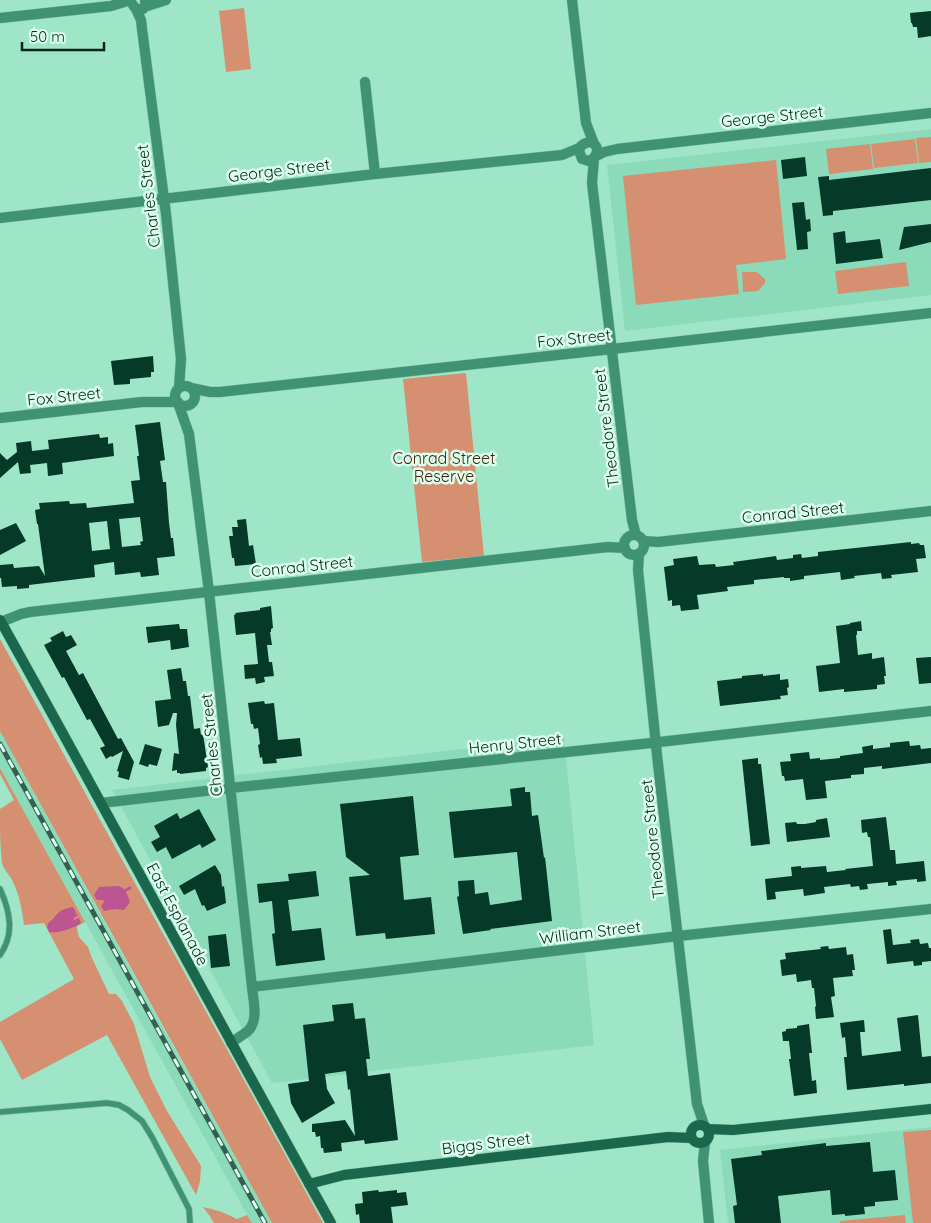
<svg xmlns="http://www.w3.org/2000/svg" width="931" height="1223" font-family="Quicksand,sans-serif">
<style>
.built{fill:#8bdab9}
.green{fill:#d49070}
.water{fill:#bc5592}
.lines{fill:none;stroke-linecap:round;stroke-linejoin:round}
.stream{stroke:#bc5592;stroke-width:3}
.building{fill:#053928;fill-rule:evenodd}
.lane-casing{stroke:#84c3a9;stroke-width:7}
.street-casing{stroke:#84c3a9;stroke-width:11}
.secondary-casing{stroke:#84c3a9;stroke-width:11}
.lane{stroke:#3f9273;stroke-width:5.5}
.street{stroke:#3f9273;stroke-width:10}
.secondary{stroke:#1a674d;stroke-width:10}
.rail-casing{stroke:#35604f;stroke-width:5}
.rail{stroke:#dcffef;stroke-width:3;stroke-dasharray:9;stroke-linecap:butt}
.labels{text-anchor:middle;dominant-baseline:central;stroke-width:5;stroke-linejoin:round;paint-order:stroke}
.street-label{font-size:16px;fill:#08261b;stroke:#dcffef}
.park-label{font-size:16px;fill:#471e07;stroke:#dcffef}
</style>
<rect width="100%" height="100%" fill="#9fe6c8"/>
<!-- built -->
<path class="built" d="M931 129V295L625 331 607 165Z
M0 731 148 1001 272 1223H252L229 1182 0 768Z
M564 737 594 1045 272 1083 112 790Z
M931 1127V1223H728L720 1150Z"/>
<!-- green -->
<path class="green" d="M244 8 251 69 226 72 219 11Z
M931 137V162L919 163 916 138Z
M915 139 918 163 874 168 871 144Z
M870 144 873 169 829 174 826 149Z
M776 160 786 259 736 265 739 294 636 305 623 176Z
M906 262 909 286 838 294 835 271Z
M742 272H757L765 279V283L758 291 743 292Z
M466 373 484 556 422 562 403 379Z
M0 639 323 1223H272L0 731Z
M0 768 85 922 77 926V929L79 937 88 947 92 958 109 994H116L122 1001 134 1024 150 1077 167 1111 201 1166 200 1181 196 1195 107 1035 22 1080 0 1039V1022L74 979 44 923 24 925C22 911 20 897 14 884 11 876 4 871 2 863 0 847 0 826 0 809L14 800 0 774Z
M931 1130V1223H913L903 1132Z
M203 1207C214 1209 226 1213 237 1219L247 1215 252 1223H214L209 1215Z
M905 1215 906 1223H840V1221Z"/>
<!-- water -->
<path class="water" d="M119 886C125 888 128 896 130 902L124 910 115 909 104 911 101 906 104 902 103 900H97L94 895 99 887Z
M73 907 76 912 73 917 74 920 79 918 81 923C75 928 57 934 49 932L47 927 49 922C54 919 54 917 58 913 61 910 67 908 73 907Z"/>
<g class="lines">
<!-- stream -->
<path class="stream" d="M122 892 130 888
M70 918 76 915"/>
</g>
<!-- building -->
<path class="building" d="M931 11V36L918 38 917 27H913L912 23H911L910 13Z
M805 157 807 176 783 179 781 160Z
M931 168V200L833 211V215L823 216 818 177 829 176V180Z
M804 202 806 220 810 219 811 231 807 232 808 249 797 250 792 203Z
M931 224V242L899 250 904 227Z
M845 231 846 243 880 239 883 258 836 264 833 233Z
M153 356 154 372H151V377L130 379V384L114 385 111 361Z
M160 422 165 460 160 461 163 482H166L169 523 171 538H173L175 556 157 558 159 575 141 577 140 572 115 575 114 562 94 565 95 577 29 585V588L17 589V586L2 587 1 578H0V565L13 564 14 568 39 566 45 576 38 524H37L35 510 40 509 39 503 69 501 70 504 86 503 87 508 134 503 131 481 140 480 137 456H139L135 425ZM140 517 143 541 140 542 141 545 122 547 119 519ZM107 521 110 549 92 551 89 523Z
M99 434 100 438 108 437V444L113 443 114 456 62 463 63 474 48 476 47 463 30 465 31 473 20 474 18 462 0 478V453L7 460 17 452 16 443 31 441 32 451 49 449 48 440Z
M246 519 249 546 253 545 256 564 235 566 234 558H232L229 536H233L232 527H238L237 520Z
M16 523 26 541 0 555V530Z
M911 542V544L919 543 920 545H924L926 558 916 559 918 572 891 575 892 578 882 579 881 573 854 576 855 578 841 580 840 572 804 576V579L790 581V578H784V577L754 580V584L727 587 728 591 697 595 699 609 681 611 680 605 672 606V600L668 601 664 567 674 565 673 559 697 556 699 565 715 564 716 567 734 565 733 562 776 556 777 560 793 558V555L801 554 802 558 818 556V552Z
M271 606 273 628 271 629V632H270L272 645H267L269 662H272L274 676 264 677 265 682 256 684 255 678 245 679 244 665 258 664 255 633 236 635 234 615 236 614 235 613 260 610V608Z
M861 621 862 631H857V635H856L858 655 872 653V659L884 657 886 676H884L885 684 877 685V689L844 692V689L819 692 816 666 840 663 836 626 850 624V623Z
M179 624 180 629H187L189 647 171 650 170 640 148 643 146 627Z
M63 631 66 637 71 635 77 645 66 651 79 675 83 673 118 739 121 738 134 762 129 780 118 777 119 772 117 771 123 751 112 757 111 756 106 759 100 748 105 746 90 719 87 720 64 677 62 678 44 645 52 641 50 638Z
M931 657V683L919 684 916 658Z
M181 668 183 681H186L188 696H190L194 729 200 728 201 735 203 734 208 767 206 768V771L180 774V773H177V770L172 771 174 753 179 754 176 725 177 713H173L169 725 158 727 155 701 171 699 167 670Z
M763 674V676L780 674V680L788 679 789 687 787 688 788 695 780 696 781 699 720 706 717 681 742 678V676Z
M264 701 265 704 274 703 278 740 300 738 302 756 276 759 277 763 263 764 262 757 260 758 258 745 260 744 258 728 254 729 253 724H251L248 703Z
M909 741 910 746 920 745 921 749 931 748V763L882 769V766L864 768V774L851 775V778L825 781 827 798 806 800 803 779 785 781 784 776H782L780 762 791 761 790 754 809 752 810 759 820 758V760L840 758V756L863 753 862 747 873 745V749L890 747V743Z
M145 744 162 749 157 766 149 764 148 767 139 764Z
M758 758V764H761L770 844 751 846 742 760Z
M525 787V792H530L532 816 538 815 544 858 545 857 552 921 490 929 491 930 463 934 457 897 459 896 458 881 474 880 475 894 488 892 490 905 522 900 517 852 454 858 449 812 512 806 510 789Z
M413 796 419 855 400 857 404 900 431 897 435 934 386 939 385 933 356 936 349 877 370 875 346 857 340 804Z
M199 809 216 840 202 848 200 844 172 859 166 847 157 852 151 842 160 837 154 826 177 813 180 819Z
M886 817 890 850H895L896 864 924 861 926 881 917 882V879L896 881 897 885 888 886V882L867 884 868 889 860 890 859 886 851 887 850 884 824 887 825 893 804 896 803 889 775 892 776 899 767 900 765 879 792 876 791 867 801 866V868L826 866 827 872 846 870 845 869 873 866 870 837H868L867 832 862 833 861 820Z
M827 818 830 837 787 842 785 823 796 822 797 824H805L816 822V820Z
M215 865 221 875 222 887 224 886 226 903 207 911 204 905 202 906 195 889 184 895 179 886Z
M316 871 319 896 288 900 292 931 321 928 325 960 276 966 272 934 275 933 272 901 259 903 257 884 289 881 288 874Z
M891 929 893 945 911 943 910 940 919 939 920 944 928 943 929 948H931V961L922 962V965L914 966 913 961 887 964 883 930Z
M226 934 230 966 211 968 208 936Z
M828 946 829 949 846 947 847 955 853 954 855 970H852L853 976 833 978 835 996 831 997 834 1017 816 1019 815 1007 816 1006 814 988H812L811 980 797 982 796 974 782 976 780 960 786 959 785 953 821 949 820 947Z
M353 1003 355 1019 365 1018 370 1059H366L368 1076 390 1073 398 1140 365 1144 364 1140 341 1143 342 1151 324 1153 323 1148H321L320 1136 316 1137 315 1132H312V1124L345 1120 355 1136 350 1089 348 1090 346 1071 325 1074 327 1089 335 1103 302 1123 291 1103 288 1084 309 1081 303 1025 334 1021 332 1005Z
M918 1015 922 1057 931 1056V1083L904 1086V1084L847 1090 844 1057H847L845 1037 842 1038 840 1023 864 1020 865 1032H860L862 1056 901 1051 897 1018Z
M809 1024 812 1053H809L812 1081 816 1080 817 1093 794 1096 789 1059H791L789 1041H783L782 1032 786 1031V1029L797 1028V1026Z
M870 1142 873 1172 895 1170 898 1200 875 1202V1206L864 1207 865 1214 845 1216V1214L832 1215 830 1190 778 1196 781 1223H735L733 1206 737 1205 731 1159 762 1155 761 1151 826 1143V1146Z
M378 1190 379 1192 397 1190V1193L406 1192 408 1205 391 1207 393 1223H360L359 1214 356 1215 355 1204 363 1203 362 1192Z"/>
<g class="lines">
<!-- lane casing -->
<g class="lane-casing">
<path id="lane" d="M0 889C10 911 15 934 0 955
M0 1112 107 1103 119 1105 128 1110 142 1121 152 1137 189 1209 190 1223"/>
</g>
<!-- street casing -->
<g class="street-casing">
<path id="street" d="M572 0 586 123 594 144
M133 5 136 9H143L146 5 145 0
M144 7 166 0
M136 9 141 20 142 29 166 214 181 359 179 388
M0 18 111 6 131 0
M365 82 375 174
M596 156 604 152 617 149 931 113
M594 158 589 161 582 159 579 151 581 146C592 137 602 147 594 158L592 183 632 520 636 535
M0 218 375 174 562 155 579 148
M175 396a10 10 0 1 1 20 0a10 10 0 1 1-20 0Z
M191 388 210 392H220L612 349 931 313
M178 403 189 434 209 592 252 987C253 1000 259 1020 248 1031 243 1035 236 1039 231 1043
M0 418 142 402H178
M624 545a10 10 0 1 1 20 0a10 10 0 1 1-20 0Z
M644 541 658 542 931 511
M639 554 638 570 657 755 697 1104 704 1125
M1 622 21 614 30 612 608 547 625 548
M101 803 231 788 642 744 931 711
M252 987 678 936 931 909
M705 1142 703 1161 709 1223"/>
</g>
<!-- secondary casing -->
<g class="secondary-casing">
<path id="secondary" d="M0 620C112 820 219 1023 331 1223
M691 1134a9 9 0 1 1 18 0a9 9 0 1 1-18 0Z
M708 1129 733 1130 931 1109
M309 1184 344 1175 668 1137 692 1138"/>
</g>
<!-- lane -->
<use href="#lane" class="lane"/>
<!-- street -->
<use href="#street" class="street"/>
<!-- secondary -->
<use href="#secondary" class="secondary"/>
<!-- rail casing -->
<g class="rail-casing">
<path id="rail" d="M0 744 265 1223"/>
</g>
<!-- rail -->
<use href="#rail" class="rail"/>
</g>
<g class="labels">
<!-- street labels -->
<g class="street-label">
<text transform="translate(772 116) rotate(-6)">George Street</text>
<text transform="translate(279 170) rotate(-7)">George Street</text>
<text transform="translate(148 196) rotate(-97)">Charles Street</text>
<text transform="translate(574 338) rotate(-6)">Fox Street</text>
<text transform="translate(64 396) rotate(-6)">Fox Street</text>
<text transform="translate(606 428) rotate(-97)">Theodore Street</text>
<text transform="translate(793 512) rotate(-6)">Conrad Street</text>
<text transform="translate(302 566) rotate(-6)">Conrad Street</text>
<text transform="translate(515 743) rotate(-6)">Henry Street</text>
<text transform="translate(211 745) rotate(-96)">Charles Street</text>
<text transform="translate(652 839) rotate(-96)">Theodore Street</text>
<text transform="translate(178 914) rotate(62)">East Esplanade</text>
<text transform="translate(590 932) rotate(-7)">William Street</text>
<text transform="translate(486 1143) rotate(-7)">Biggs Street</text>
</g>
<!-- park labels -->
<g class="park-label">
<text x="444" y="458">Conrad Street<tspan x="444" dy="18">Reserve</tspan></text>
</g>
</g>
<!-- scale -->
<path d="M22 42v8h82v-8" fill="none" stroke="#08261b" stroke-width="2.5"/>
<text x="30" y="42" font-size="15" fill="#08261b" stroke="#dcffef" stroke-width="4" paint-order="stroke">50 m</text>
</svg>
